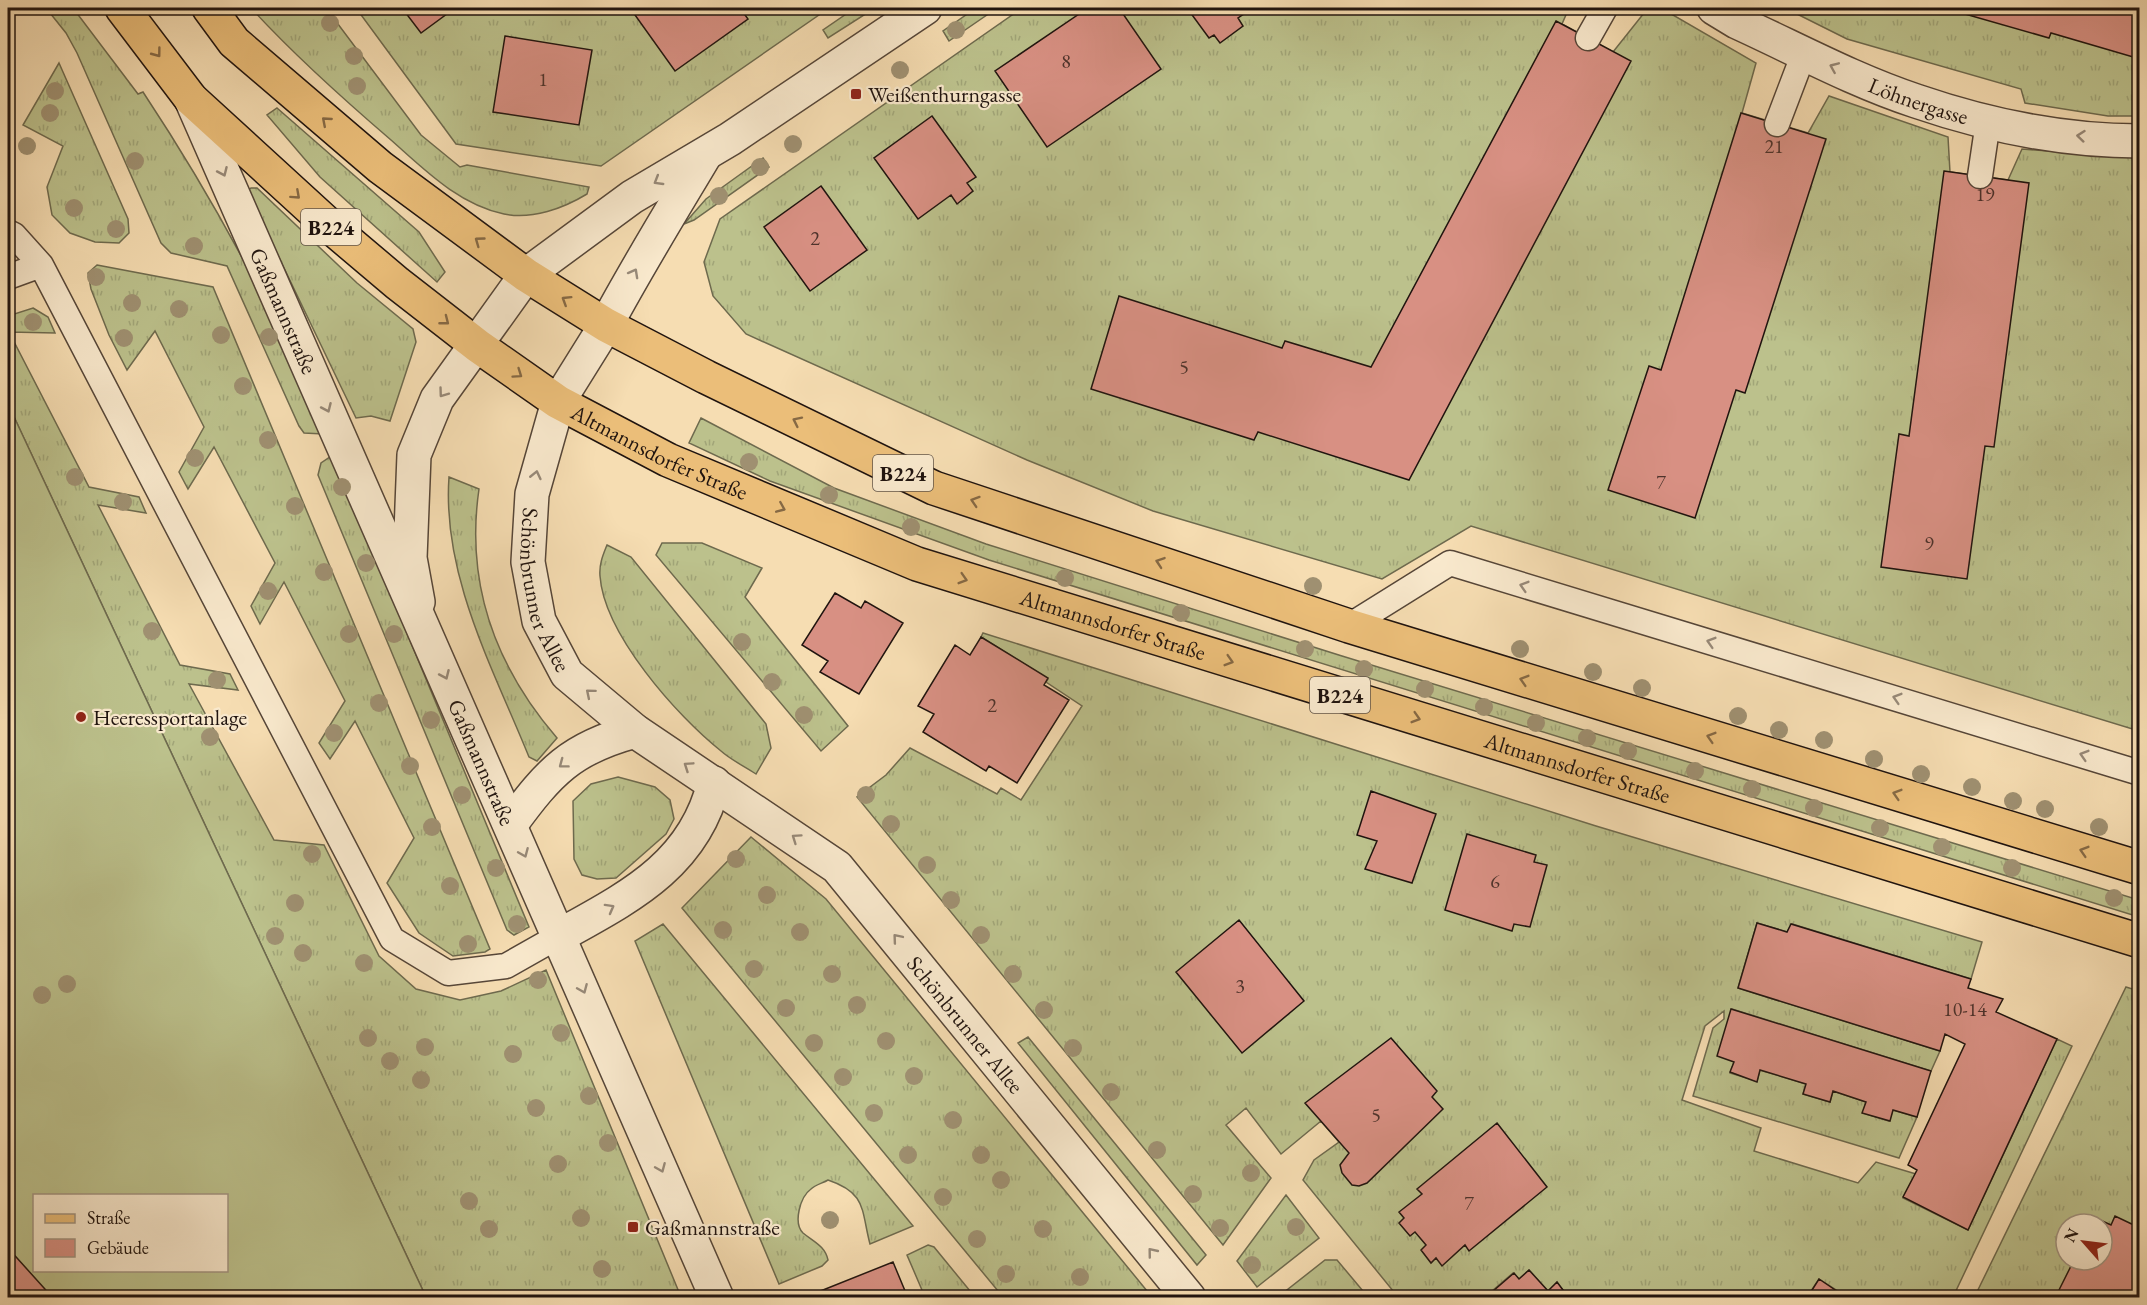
<svg xmlns="http://www.w3.org/2000/svg" width="2147" height="1305" font-family="'EB Garamond',serif">
<style>
.grass{fill:url(#grass-tufts);stroke:#6e6a4e;stroke-width:1.5;fill-rule:evenodd}
.pitch{fill:#bcc18c;stroke:#6e6a4e;stroke-width:1.5;fill-rule:evenodd}
.building{fill:#d89083;stroke:#20140f;stroke-width:1.5}
.lines{fill:none;stroke-linecap:round;stroke-linejoin:round}
.service-casing{stroke:#564638;stroke-width:27}
.minor-casing{stroke:#564638;stroke-width:36}
.tertiary-casing{stroke:#564638;stroke-width:36}
.primary-casing{stroke:#20140f;stroke-width:36}
.service{stroke:#f9e9cd;stroke-width:24}
.minor{stroke:#f9e9cd;stroke-width:33}
.tertiary{stroke:#f9e9cd;stroke-width:33}
.primary{stroke:#ebbe79;stroke-width:33}
.tree{fill:#9f9071}
.oneway{stroke:#866944}
.oneway2{stroke:#978978}
.poi-dot{fill:#8f2418;stroke:#f9e9cd;stroke-width:2}
.labels{text-anchor:middle;dominant-baseline:central;stroke-width:4.5;stroke-linejoin:round;paint-order:stroke}
.number-label{font-size:20px;fill:#4e332c}
.shield{fill:#f9e9cd;stroke:#615448;stroke-width:1.5}
.shield-label{font-size:21px;font-weight:bold;fill:#20140f}
.poi-label{font-size:22px;fill:#20140f;stroke:#f9e9cd;text-anchor:start}
.street-label{font-size:22px;fill:#20140f;stroke:#f9e9cd}
</style>
<defs>
<pattern id="grass-tufts" width="24" height="20" patternUnits="userSpaceOnUse" patternTransform="scale(1.5)"><rect width="24" height="20" fill="#bcc18c"/><path d="M3 7l-1-3M5 7V3M7 7l1-3M15 17l-1-3M17 17v-4M19 17l1-3" fill="none" stroke="#a1a578"/></pattern>
</defs>
<rect width="100%" height="100%" fill="#f6ddb2"/>
<filter id="stains"><feTurbulence type="fractalNoise" baseFrequency=".00333" numOctaves="4"/><feColorMatrix values="0 0 0 0 .2 0 0 0 0 .09 0 0 0 0 .02 0 0 0 .5 -.17"/></filter>
<radialGradient id="worn" r=".72"><stop offset=".6" stop-color="#630" stop-opacity="0"/><stop offset="1" stop-color="#630" stop-opacity=".3"/></radialGradient>
<!-- grass -->
<path class="grass" d="M46 8H73L138 94 143 92C186 157 226 225 261 294 284 339 302 387 323 434L304 433 299 426 227 266 171 253 161 243 77 53 66 33Z
M251 8H326L421 135 460 167 467 165 589 187 587 194C564 208 532 220 504 214 458 204 425 170 391 140 342 98 294 55 251 8Z
M356 8H829L601 166 456 144Z
M855 8H875L828 38 823 30Z
M976 8H997L949 41 943 31Z
M1022 8H1569L1562 24 1613 52 1648 8H1661L1756 63 1742 113 1808 133 1829 96 1948 137 1950 172 2008 180 2022 149 2139 158V731L1471 526 1382 579 1153 511 1027 460 746 334 713 296 704 262 720 219Z
M1785 8H2139V116H2108L2025 103 2021 89 1847 39Z
M59 63 128 219 129 233 119 243 95 242 70 233 52 215 47 187 63 146 23 125Z
M277 108 419 232 445 272 437 282 320 177 267 115Z
M763 158 769 167 694 220 684 224 706 199Z
M251 188H257L357 283 413 329 416 342 390 421 371 416 356 418 247 191Z
M97 265 213 287 490 949 485 952 453 956 419 933 387 883 414 838 355 721 330 759 319 743 345 701 284 582 260 624 251 606 275 563 214 447 188 489 179 472 204 427 155 331 127 370 109 335 91 289 88 273Z
M33 308 48 317 55 333 9 332 89 487 139 497 146 513 98 505 180 665 230 674 238 690 189 684 274 840 324 845 379 956 416 989 460 1000 501 991 546 970 681 1297H426L8 404V316Z
M701 418 834 488 986 544 1342 656 2139 900V917L989 560 770 481 689 443Z
M333 455 529 927 514 935 507 930 318 475 321 463Z
M449 477 479 489C465 585 495 666 557 738L537 761 529 757C493 668 442 576 449 477Z
M662 543H702L762 568 745 597 848 726 821 751 656 555Z
M607 545 631 557 766 724 771 748 756 774C744 766 731 760 721 751 677 716 604 634 600 576 599 564 603 555 607 545Z
M983 633 1596 826 1982 942 1971 979 1792 924 1787 932 1757 923 1738 988 1940 1051 1931 1071 1732 1009 1734 1062 1730 1073 1757 1081 1760 1070 1806 1084 1803 1094 1830 1102 1833 1091 1866 1102 1863 1113 1889 1121 1893 1110 1917 1117 1899 1158 1693 1096 1713 1028 1724 1019V1011L1705 1026 1682 1100 1761 1128 1754 1151 1858 1183 1876 1162 1916 1174 1903 1198 1968 1230 2057 1039 2072 1046 1953 1297H1847L1819 1279 1807 1297H1569L1557 1283 1548 1291 1529 1270 1519 1279 1513 1273 1485 1297H1398L1303 1180 1314 1160 1339 1142 1321 1121 1281 1154 1246 1108 1226 1125 1271 1178 1223 1245 857 797 886 775 910 748 997 794 1001 788 1021 800 1082 706 1046 682 1048 679 981 637Z
M618 777 655 787 670 800 674 819 666 834 616 878 597 879 582 875 574 859 573 801 591 784Z
M751 837 826 899 1152 1297H1003L682 908Z
M663 924 913 1226 870 1244C861 1210 867 1193 828 1180 823 1183 815 1185 811 1189 800 1197 793 1223 803 1233 814 1242 825 1246 828 1260L822 1266 779 1284 635 941Z
M2126 987 2139 991V1297L1974 1298ZM2066 1224H2102V1260H2066Z
M1028 1037 1206 1255 1197 1265 1018 1043Z
M1286 1195 1319 1238 1257 1287 1237 1261Z
M928 1245 934 1247 975 1297H925L907 1255Z
M1325 1260H1337L1368 1297H1278Z"/>
<!-- pitch -->
<path class="pitch" d="M8 404 426 1297H8ZM34 1196H226V1270H34Z"/>
<!-- building -->
<path class="building" d="M402 8H455L421 33Z
M630 8H740L748 19 675 71Z
M1088 8H1119L1161 69 1047 147 995 71Z
M1187 8H1253L1238 18 1243 26 1220 43 1214 35 1209 38Z
M1944 8H2140V59L2051 33 2049 38Z
M1556 21 1631 61 1409 480 1258 432 1254 440 1091 389 1119 296 1282 348 1285 341 1371 367Z
M505 36 592 50 579 125 493 112Z
M1741 113 1826 139 1745 393 1736 390 1695 518 1608 490 1649 366 1661 370Z
M932 116 976 177 967 183 973 191 957 204 951 195 918 219 874 158Z
M1944 171 2029 183 1994 447 1985 446 1967 579 1881 567 1899 434 1909 436Z
M821 186 867 250 810 291 764 227Z
M835 593 861 608 865 601 903 623 859 694 820 672 828 661 802 645Z
M981 637 1048 678 1044 685 1069 700 1017 783 989 766 986 771 923 732 934 714 918 706 955 645 970 655Z
M1371 791 1436 814 1412 883 1365 869 1377 841 1357 835Z
M1467 834 1536 855 1534 862 1547 865 1530 927 1514 924 1512 931 1445 910Z
M1239 920 1304 1001 1242 1053 1176 972Z
M1757 923 1787 932 1791 924 1971 979 1968 988 2003 999 1996 1012 2057 1039 1968 1230 1903 1197 1917 1170 1908 1165 1965 1044 1945 1034 1940 1051 1738 988Z
M1731 1009 1931 1071 1917 1117 1893 1110 1890 1121 1862 1113 1866 1102 1833 1091 1830 1102 1803 1094 1806 1084 1760 1070 1757 1082 1730 1072 1734 1062 1717 1056Z
M1391 1038 1437 1091 1432 1097 1443 1109 1367 1183 1359 1186 1352 1185 1342 1173 1340 1165 1349 1153 1305 1103Z
M1497 1123 1547 1187 1469 1251 1465 1245 1442 1266 1436 1258 1431 1263 1421 1250 1426 1245 1415 1232 1410 1236 1399 1223 1404 1218 1399 1212 1422 1194 1417 1189Z
M2089 1215 2111 1225 2115 1216 2140 1228 2137 1237 2140 1238V1292L2137 1298 2056 1296 2074 1260H2102V1224H2084Z
M8 1248 53 1298H8Z
M893 1262 908 1298H820L818 1292Z
M1529 1270 1548 1291 1557 1282 1569 1298H1485L1514 1273 1519 1279Z
M1819 1279 1847 1298H1807Z"/>
<g class="lines">
<!-- service casing -->
<g class="service-casing">
<path id="service" d="M1588 38 1605 8
M1777 124 1804 53
M1980 176 1988 122
M8 232 14 235 41 265 392 939 448 973 506 966 559 936
M8 277 41 265
M1349 626 1450 563 2140 773"/>
</g>
<!-- minor casing -->
<g class="minor-casing">
<g id="minor">
<path id="s1" d="M1714 8 1737 22C1796 49 1855 81 1916 101 1986 125 2065 141 2140 141"/>
<path d="M606 325C637 267 671 212 705 155"/>
<path d="M418 602 410 558 414 455 437 399 526 275 632 197 730 139 925 8"/>
<path d="M511 824C549 772 571 748 635 731"/>
<path d="M559 936C627 898 694 866 714 783"/>
</g>
</g>
<!-- tertiary casing -->
<g class="tertiary-casing">
<g id="tertiary">
<path id="s2" d="M191 99 717 1298"/>
<path id="s3" d="M606 325 558 402 532 494 528 562 539 621 567 674 635 731 837 867 1189 1298"/>
</g>
</g>
<!-- primary casing -->
<g class="primary-casing">
<g id="primary">
<path id="s4" d="M122 8 191 99 332 228 397 283 478 346 558 402 668 460 917 564 2140 941"/>
<path d="M209 8 234 42 380 167 526 275 606 325 706 377 934 488 1349 626 2140 868"/>
</g>
</g>
<!-- service -->
<use href="#service" class="service"/>
<!-- minor -->
<use href="#minor" class="minor"/>
<!-- tertiary -->
<use href="#tertiary" class="tertiary"/>
<!-- primary -->
<use href="#primary" class="primary"/>
</g>
<!-- trees -->
<g class="tree">
<circle cx="330" cy="23" r="9"/>
<circle cx="956" cy="30" r="9"/>
<circle cx="354" cy="56" r="9"/>
<circle cx="900" cy="70" r="9"/>
<circle cx="357" cy="86" r="9"/>
<circle cx="55" cy="91" r="9"/>
<circle cx="50" cy="113" r="9"/>
<circle cx="793" cy="144" r="9"/>
<circle cx="27" cy="146" r="9"/>
<circle cx="135" cy="161" r="9"/>
<circle cx="760" cy="167" r="9"/>
<circle cx="719" cy="196" r="9"/>
<circle cx="74" cy="208" r="9"/>
<circle cx="116" cy="229" r="9"/>
<circle cx="194" cy="246" r="9"/>
<circle cx="96" cy="277" r="9"/>
<circle cx="132" cy="303" r="9"/>
<circle cx="179" cy="309" r="9"/>
<circle cx="33" cy="322" r="9"/>
<circle cx="221" cy="335" r="9"/>
<circle cx="269" cy="337" r="9"/>
<circle cx="124" cy="338" r="9"/>
<circle cx="243" cy="386" r="9"/>
<circle cx="268" cy="440" r="9"/>
<circle cx="195" cy="458" r="9"/>
<circle cx="749" cy="462" r="9"/>
<circle cx="75" cy="477" r="9"/>
<circle cx="342" cy="487" r="9"/>
<circle cx="829" cy="495" r="9"/>
<circle cx="123" cy="502" r="9"/>
<circle cx="295" cy="506" r="9"/>
<circle cx="911" cy="527" r="9"/>
<circle cx="366" cy="563" r="9"/>
<circle cx="324" cy="572" r="9"/>
<circle cx="1065" cy="578" r="9"/>
<circle cx="1313" cy="586" r="9"/>
<circle cx="268" cy="591" r="9"/>
<circle cx="1181" cy="613" r="9"/>
<circle cx="152" cy="631" r="9"/>
<circle cx="349" cy="634" r="9"/>
<circle cx="394" cy="634" r="9"/>
<circle cx="742" cy="642" r="9"/>
<circle cx="1305" cy="649" r="9"/>
<circle cx="1520" cy="649" r="9"/>
<circle cx="1364" cy="669" r="9"/>
<circle cx="1593" cy="672" r="9"/>
<circle cx="217" cy="680" r="9"/>
<circle cx="772" cy="682" r="9"/>
<circle cx="1642" cy="688" r="9"/>
<circle cx="1425" cy="689" r="9"/>
<circle cx="379" cy="703" r="9"/>
<circle cx="1484" cy="707" r="9"/>
<circle cx="804" cy="715" r="9"/>
<circle cx="1738" cy="716" r="9"/>
<circle cx="431" cy="720" r="9"/>
<circle cx="1536" cy="723" r="9"/>
<circle cx="1779" cy="730" r="9"/>
<circle cx="334" cy="733" r="9"/>
<circle cx="210" cy="737" r="9"/>
<circle cx="1587" cy="738" r="9"/>
<circle cx="1824" cy="740" r="9"/>
<circle cx="1628" cy="751" r="9"/>
<circle cx="1874" cy="759" r="9"/>
<circle cx="410" cy="766" r="9"/>
<circle cx="1695" cy="771" r="9"/>
<circle cx="1921" cy="774" r="9"/>
<circle cx="1972" cy="787" r="9"/>
<circle cx="1752" cy="789" r="9"/>
<circle cx="462" cy="795" r="9"/>
<circle cx="866" cy="795" r="9"/>
<circle cx="2013" cy="801" r="9"/>
<circle cx="1814" cy="808" r="9"/>
<circle cx="2045" cy="809" r="9"/>
<circle cx="891" cy="824" r="9"/>
<circle cx="432" cy="827" r="9"/>
<circle cx="2099" cy="827" r="9"/>
<circle cx="1880" cy="828" r="9"/>
<circle cx="1942" cy="847" r="9"/>
<circle cx="312" cy="854" r="9"/>
<circle cx="736" cy="859" r="9"/>
<circle cx="927" cy="865" r="9"/>
<circle cx="496" cy="868" r="9"/>
<circle cx="2012" cy="868" r="9"/>
<circle cx="450" cy="886" r="9"/>
<circle cx="767" cy="895" r="9"/>
<circle cx="2114" cy="898" r="9"/>
<circle cx="951" cy="900" r="9"/>
<circle cx="295" cy="903" r="9"/>
<circle cx="517" cy="924" r="9"/>
<circle cx="723" cy="930" r="9"/>
<circle cx="800" cy="932" r="9"/>
<circle cx="981" cy="935" r="9"/>
<circle cx="275" cy="936" r="9"/>
<circle cx="468" cy="944" r="9"/>
<circle cx="303" cy="953" r="9"/>
<circle cx="364" cy="963" r="9"/>
<circle cx="754" cy="969" r="9"/>
<circle cx="832" cy="974" r="9"/>
<circle cx="1013" cy="974" r="9"/>
<circle cx="538" cy="980" r="9"/>
<circle cx="67" cy="984" r="9"/>
<circle cx="42" cy="995" r="9"/>
<circle cx="857" cy="1005" r="9"/>
<circle cx="786" cy="1008" r="9"/>
<circle cx="1044" cy="1010" r="9"/>
<circle cx="561" cy="1033" r="9"/>
<circle cx="368" cy="1038" r="9"/>
<circle cx="886" cy="1041" r="9"/>
<circle cx="814" cy="1043" r="9"/>
<circle cx="425" cy="1047" r="9"/>
<circle cx="1073" cy="1048" r="9"/>
<circle cx="513" cy="1054" r="9"/>
<circle cx="390" cy="1061" r="9"/>
<circle cx="914" cy="1076" r="9"/>
<circle cx="843" cy="1077" r="9"/>
<circle cx="421" cy="1080" r="9"/>
<circle cx="1111" cy="1092" r="9"/>
<circle cx="589" cy="1096" r="9"/>
<circle cx="536" cy="1108" r="9"/>
<circle cx="874" cy="1113" r="9"/>
<circle cx="953" cy="1120" r="9"/>
<circle cx="608" cy="1143" r="9"/>
<circle cx="1157" cy="1150" r="9"/>
<circle cx="908" cy="1155" r="9"/>
<circle cx="981" cy="1155" r="9"/>
<circle cx="558" cy="1164" r="9"/>
<circle cx="1251" cy="1173" r="9"/>
<circle cx="1001" cy="1180" r="9"/>
<circle cx="1193" cy="1194" r="9"/>
<circle cx="943" cy="1197" r="9"/>
<circle cx="469" cy="1201" r="9"/>
<circle cx="581" cy="1218" r="9"/>
<circle cx="830" cy="1220" r="9"/>
<circle cx="1296" cy="1227" r="9"/>
<circle cx="1220" cy="1228" r="9"/>
<circle cx="489" cy="1229" r="9"/>
<circle cx="1043" cy="1229" r="9"/>
<circle cx="977" cy="1239" r="9"/>
<circle cx="1252" cy="1265" r="9"/>
<circle cx="602" cy="1269" r="9"/>
<circle cx="1006" cy="1274" r="9"/>
<circle cx="1080" cy="1277" r="9"/>
</g>
<!-- one-way arrows -->
<defs><path id="oneway-chevron" d="M-2-3.5L2.5 0L-2 3.5" fill="none" stroke-width="1.6" stroke-linecap="round" stroke-linejoin="round" transform="scale(1.5)"/></defs>
<g class="oneway">
<use href="#oneway-chevron" transform="translate(157 53) rotate(53)"/>
<use href="#oneway-chevron" transform="translate(326 121) rotate(-139)"/>
<use href="#oneway-chevron" transform="translate(296 195) rotate(42)"/>
<use href="#oneway-chevron" transform="translate(479 241) rotate(-144)"/>
<use href="#oneway-chevron" transform="translate(566 300) rotate(-148)"/>
<use href="#oneway-chevron" transform="translate(445 321) rotate(38)"/>
<use href="#oneway-chevron" transform="translate(518 374) rotate(35)"/>
<use href="#oneway-chevron" transform="translate(797 421) rotate(-154)"/>
<use href="#oneway-chevron" transform="translate(975 501) rotate(-162)"/>
<use href="#oneway-chevron" transform="translate(781 508) rotate(23)"/>
<use href="#oneway-chevron" transform="translate(1160 562) rotate(-161)"/>
<use href="#oneway-chevron" transform="translate(963 579) rotate(17)"/>
<use href="#oneway-chevron" transform="translate(1229 661) rotate(17)"/>
<use href="#oneway-chevron" transform="translate(1524 680) rotate(-163)"/>
<use href="#oneway-chevron" transform="translate(1416 718) rotate(17)"/>
<use href="#oneway-chevron" transform="translate(1711 737) rotate(-163)"/>
<use href="#oneway-chevron" transform="translate(1897 794) rotate(-163)"/>
<use href="#oneway-chevron" transform="translate(2084 851) rotate(-163)"/>
</g>
<g class="oneway2">
<use href="#oneway-chevron" transform="translate(1834 67) rotate(-157)"/>
<use href="#oneway-chevron" transform="translate(2081 136) rotate(-174)"/>
<use href="#oneway-chevron" transform="translate(223 172) rotate(66)"/>
<use href="#oneway-chevron" transform="translate(658 181) rotate(149)"/>
<use href="#oneway-chevron" transform="translate(634 273) rotate(-61)"/>
<use href="#oneway-chevron" transform="translate(443 393) rotate(126)"/>
<use href="#oneway-chevron" transform="translate(327 408) rotate(66)"/>
<use href="#oneway-chevron" transform="translate(536 475) rotate(-77)"/>
<use href="#oneway-chevron" transform="translate(1524 586) rotate(-163)"/>
<use href="#oneway-chevron" transform="translate(1711 642) rotate(-163)"/>
<use href="#oneway-chevron" transform="translate(445 675) rotate(66)"/>
<use href="#oneway-chevron" transform="translate(590 693) rotate(-140)"/>
<use href="#oneway-chevron" transform="translate(1897 698) rotate(-163)"/>
<use href="#oneway-chevron" transform="translate(2084 755) rotate(-163)"/>
<use href="#oneway-chevron" transform="translate(563 764) rotate(143)"/>
<use href="#oneway-chevron" transform="translate(688 766) rotate(-146)"/>
<use href="#oneway-chevron" transform="translate(796 838) rotate(-145)"/>
<use href="#oneway-chevron" transform="translate(524 853) rotate(67)"/>
<use href="#oneway-chevron" transform="translate(610 908) rotate(-29)"/>
<use href="#oneway-chevron" transform="translate(897 938) rotate(-130)"/>
<use href="#oneway-chevron" transform="translate(583 989) rotate(67)"/>
<use href="#oneway-chevron" transform="translate(661 1168) rotate(67)"/>
<use href="#oneway-chevron" transform="translate(1152 1252) rotate(-129)"/>
</g>
<!-- markers -->
<g class="poi-dot">
<rect x="850" y="88" width="12" height="12" rx="3"/>
<circle cx="81" cy="717" r="6"/>
<rect x="627" y="1221" width="12" height="12" rx="3"/>
</g>
<g class="labels">
<!-- number labels -->
<g class="number-label">
<text x="1066" y="61">8</text>
<text x="543" y="79">1</text>
<text x="1774" y="146">21</text>
<text x="1985" y="194">19</text>
<text x="815" y="238">2</text>
<text x="1184" y="367">5</text>
<text x="1661" y="482">7</text>
<text x="1929" y="543">9</text>
<text x="992" y="705">2</text>
<text x="1495" y="881">6</text>
<text x="1240" y="986">3</text>
<text x="1965" y="1009">10-14</text>
<text x="1376" y="1115">5</text>
<text x="1469" y="1203">7</text>
</g>
<!-- shield labels -->
<g class="shield">
<rect x="301" y="209" width="60" height="36" rx="4.5"/>
<rect x="873" y="455" width="60" height="36" rx="4.5"/>
<rect x="1310" y="677" width="60" height="36" rx="4.5"/>
</g>
<g class="shield-label">
<text x="331" y="227">B224</text>
<text x="903" y="473">B224</text>
<text x="1340" y="695">B224</text>
</g>
<!-- poi labels -->
<g class="poi-label">
<text x="868" y="94">Weißenthurngasse</text>
<text x="93" y="717">Heeressportanlage</text>
<text x="645" y="1227">Gaßmannstraße</text>
</g>
<!-- street labels -->
<g class="street-label">
<text stroke="none"><textPath href="#s1" startOffset="225">Löhnergasse</textPath></text>
<text stroke="none"><textPath href="#s2" startOffset="231">Gaßmannstraße</textPath></text>
<text stroke="none"><textPath href="#s4" startOffset="704">Altmannsdorfer Straße</textPath></text>
<text stroke="none"><textPath href="#s3" startOffset="285">Schönbrunner Allee</textPath></text>
<text stroke="none"><textPath href="#s4" startOffset="1190">Altmannsdorfer Straße</textPath></text>
<text stroke="none"><textPath href="#s2" startOffset="724">Gaßmannstraße</textPath></text>
<text stroke="none"><textPath href="#s4" startOffset="1676">Altmannsdorfer Straße</textPath></text>
<text stroke="none"><textPath href="#s3" startOffset="910">Schönbrunner Allee</textPath></text>
</g>
</g>
<!-- margin -->
<rect width="2147" height="1305" fill="none" stroke="#f6ddb2" stroke-width="30"/>
<rect x="9" y="9" width="2129" height="1287" fill="none" stroke="#20140f" stroke-width="3"/>
<rect x="15" y="15" width="2117" height="1275" fill="none" stroke="#20140f" stroke-width="1.5"/>
<!-- legend -->
<rect x="33" y="1194" width="195" height="78" fill="#f9e9cd" stroke="#a29481" stroke-width="1.5"/>
<rect x="45" y="1214" width="30" height="9" fill="#ebbe79" stroke="#a29481" stroke-width="1.5"/>
<text x="87" y="1224" font-size="18" fill="#20140f">Straße</text>
<rect x="45" y="1239" width="30" height="18" fill="#d89083" stroke="#a29481" stroke-width="1.5"/>
<text x="87" y="1254" font-size="18" fill="#20140f">Gebäude</text>
<!-- north arrow -->
<g transform="translate(2084 1242) rotate(298)"><circle r="28" fill="#f9e9cd" stroke="#a29481" stroke-width="1.5"/>
<path d="M0-4.5L10 22L0 15L-10 22Z" fill="#8f2418"/>
<text y="-9" font-size="16" font-weight="bold" text-anchor="middle" fill="#20140f">N</text>
</g>
<rect width="100%" height="100%" filter="url(#stains)"/>
<rect width="100%" height="100%" fill="url(#worn)"/>
</svg>
